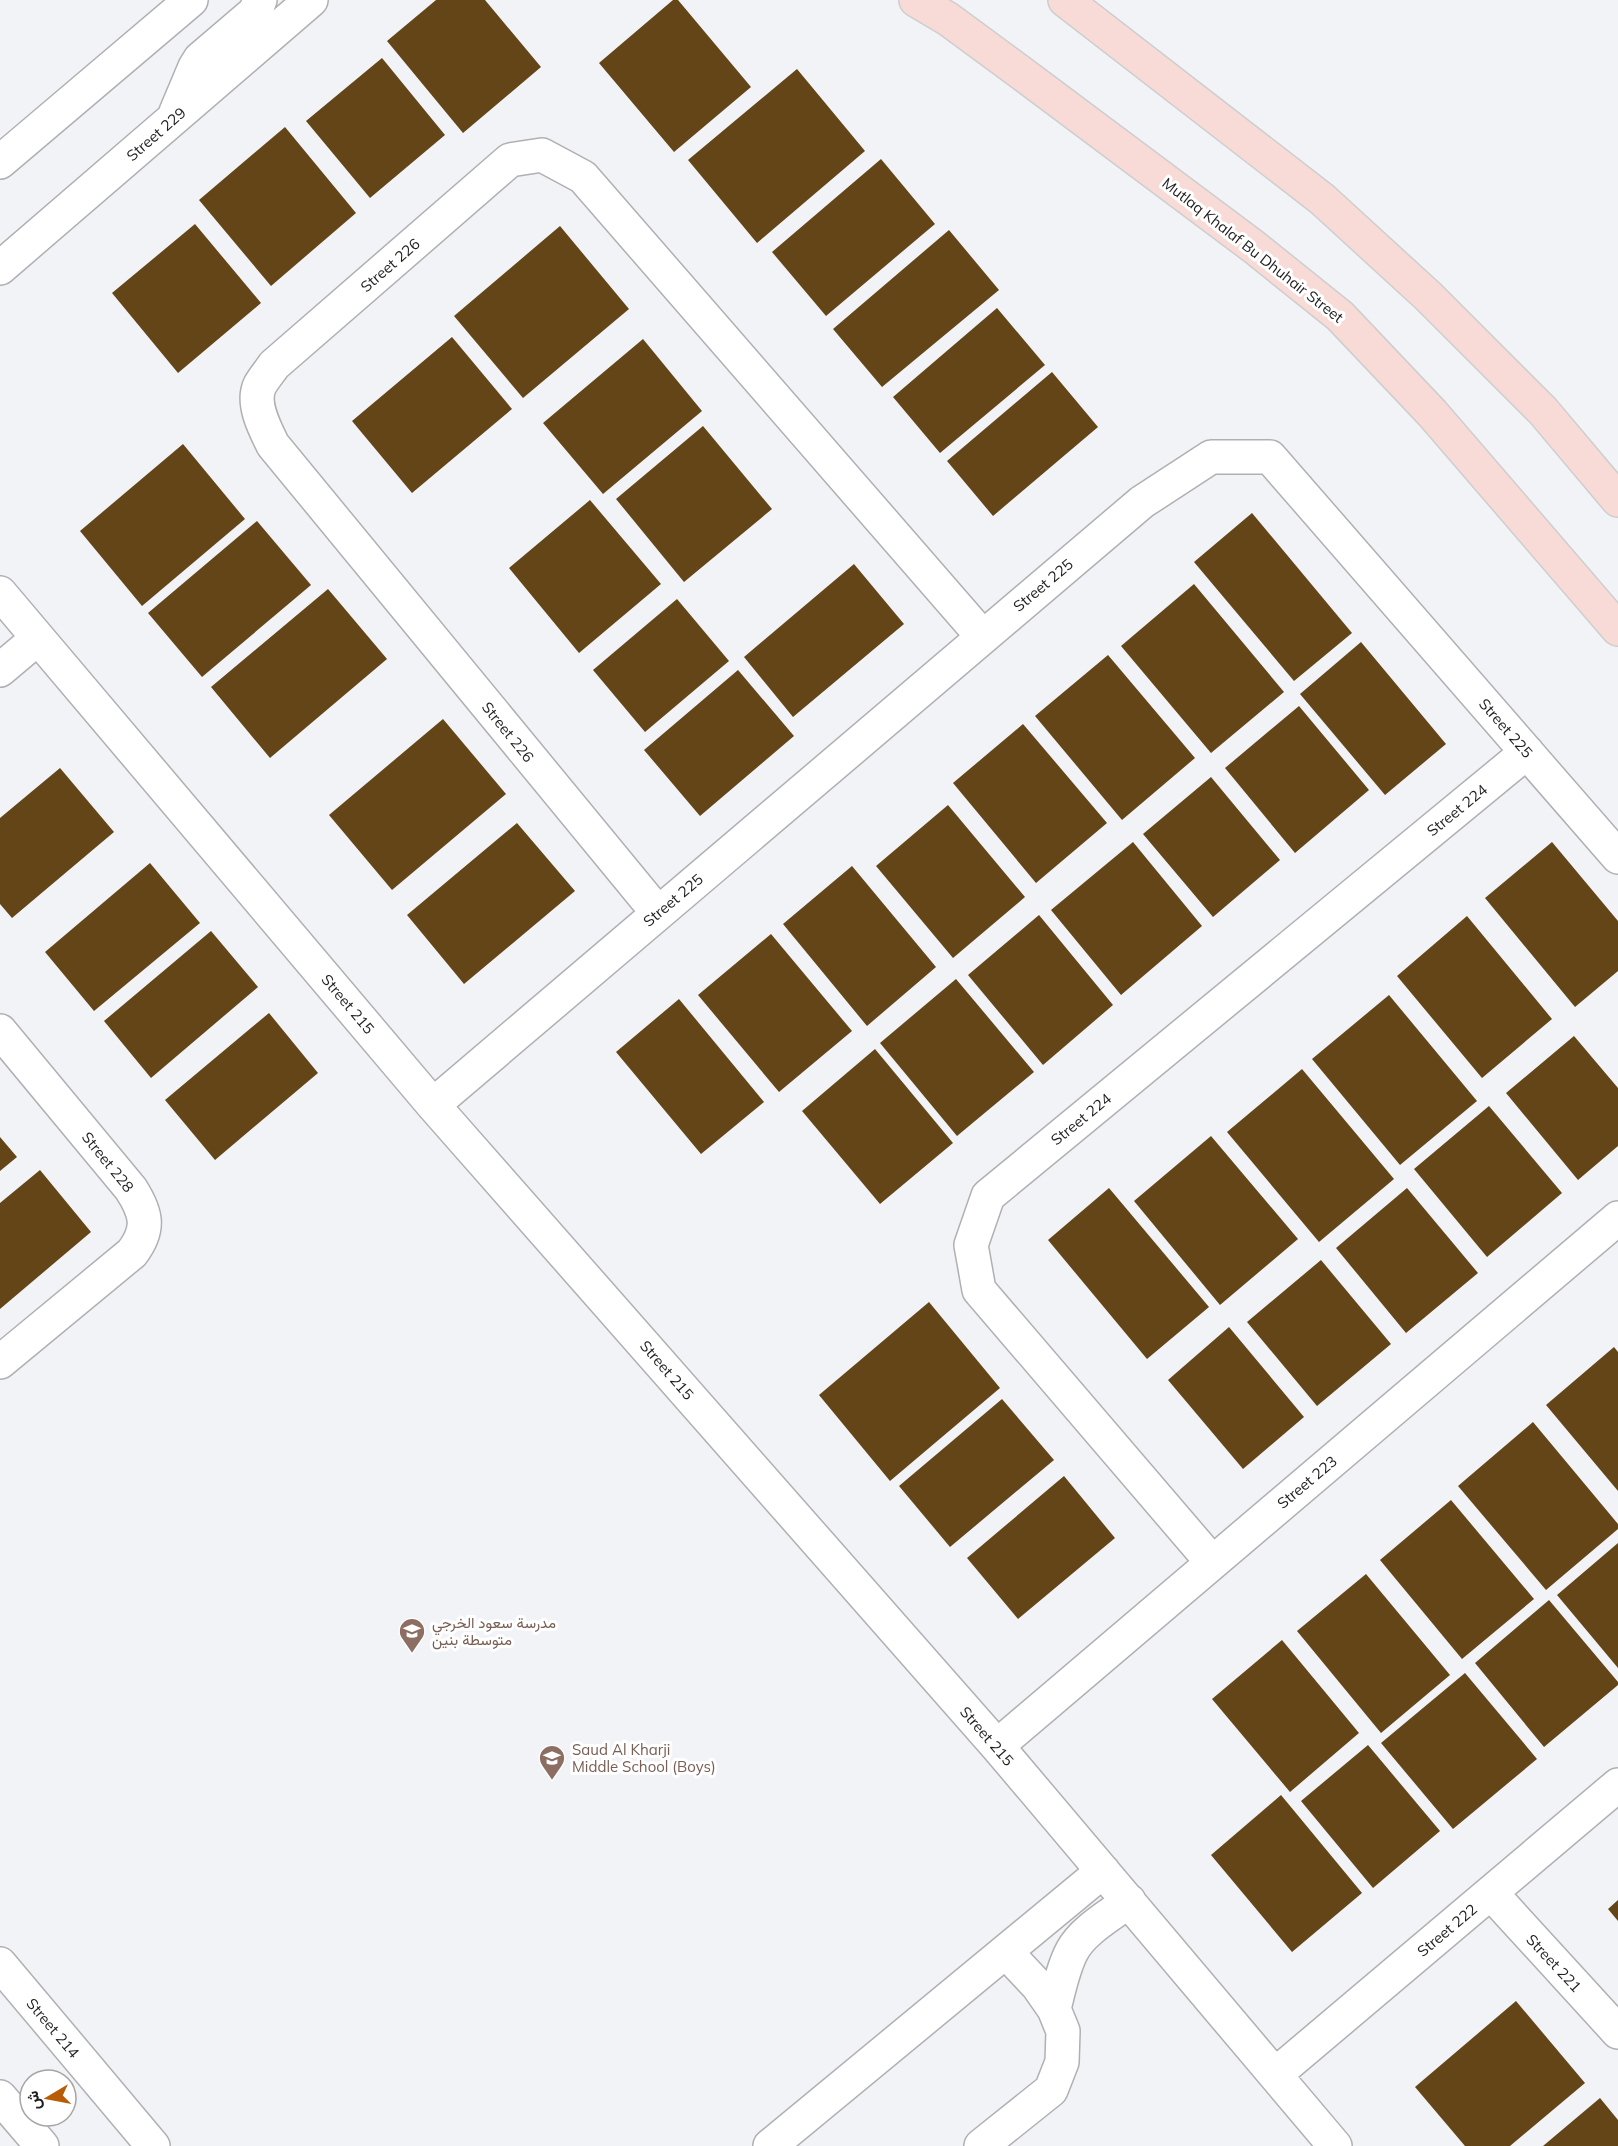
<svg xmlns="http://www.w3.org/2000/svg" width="1618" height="2146" font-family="Mulish,Vazirmatn,sans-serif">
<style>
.building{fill:#634517}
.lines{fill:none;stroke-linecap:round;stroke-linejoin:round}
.minor-casing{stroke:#b0b0b4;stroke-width:36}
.major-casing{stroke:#cecece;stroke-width:36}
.minor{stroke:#fff;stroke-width:33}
.major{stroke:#f8dbd6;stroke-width:33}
.labels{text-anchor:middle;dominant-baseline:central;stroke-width:6;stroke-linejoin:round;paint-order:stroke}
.street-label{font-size:15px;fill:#1e1e1f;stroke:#fff}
.education-label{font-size:15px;fill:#785e54;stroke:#fff;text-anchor:start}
</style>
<rect width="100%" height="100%" fill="#f2f3f6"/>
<!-- building -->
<path class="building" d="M436 0H485L541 67 463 133 387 41Z
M673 0H678L751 87 674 152 599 63Z
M382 58 445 135 370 198 306 121Z
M797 69 865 151 757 243 688 160Z
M285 127 356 213 271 286 199 200Z
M881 159 935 224 826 316 772 252Z
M195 224 261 303 178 373 112 293Z
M560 226 629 309 523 398 454 316Z
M949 230 999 290 882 387 833 329Z
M997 308 1045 365 940 453 893 397Z
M452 337 512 409 412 493 352 421Z
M643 339 702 411 603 494 543 423Z
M1052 372 1098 427 993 516 947 461Z
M703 426 772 509 684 582 616 499Z
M183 444 245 519 142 606 80 531Z
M590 500 661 584 579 653 509 568Z
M1252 513 1352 633 1294 681 1194 562Z
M257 521 311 585 202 677 148 613Z
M854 564 904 624 793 717 744 657Z
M1194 584 1284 692 1211 753 1121 646Z
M328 589 387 659 270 758 211 687Z
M677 599 729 661 645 732 593 670Z
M1361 642 1446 744 1385 795 1300 694Z
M1108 655 1195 758 1122 820 1035 716Z
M738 670 794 736 700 816 644 750Z
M1299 706 1369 790 1295 853 1225 768Z
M443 719 506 794 392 890 329 815Z
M1023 724 1107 823 1036 883 953 783Z
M60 768 114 832 12 918 0 904V818Z
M1211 777 1280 860 1213 917 1143 834Z
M948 805 1025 897 953 958 876 866Z
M517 823 575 891 464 984 407 915Z
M1133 842 1202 926 1121 995 1051 910Z
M1552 842 1618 921V971L1575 1007 1485 898Z
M150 863 200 923 94 1011 45 952Z
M852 866 936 967 867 1026 783 924Z
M1039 915 1113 1005 1043 1065 968 975Z
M1467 916 1552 1019 1482 1078 1397 976Z
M211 931 258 987 151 1078 104 1021Z
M771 934 852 1031 779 1092 698 995Z
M956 979 1034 1072 957 1136 880 1043Z
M1389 995 1477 1101 1400 1165 1312 1059Z
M679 999 764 1102 701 1154 616 1052Z
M269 1013 318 1073 215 1160 165 1100Z
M1574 1036 1618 1088V1146L1578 1180 1506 1093Z
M875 1049 953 1143 880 1204 802 1111Z
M1302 1069 1394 1179 1319 1242 1227 1132Z
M1489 1106 1562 1193 1487 1257 1414 1169Z
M1211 1136 1298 1239 1220 1305 1134 1201Z
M0 1137 17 1157 0 1171Z
M40 1170 91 1232 0 1309V1203Z
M1109 1188 1209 1307 1147 1359 1048 1240Z
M1407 1188 1478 1273 1406 1333 1336 1248Z
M1321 1260 1391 1344 1317 1406 1247 1322Z
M929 1302 1000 1388 890 1481 819 1395Z
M1229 1327 1304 1417 1243 1469 1168 1380Z
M1614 1347 1618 1352V1491L1546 1405Z
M1002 1399 1054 1460 950 1547 899 1486Z
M1533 1422 1618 1524V1529L1546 1590 1458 1486Z
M1064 1476 1115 1538 1018 1619 967 1558Z
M1451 1500 1534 1599 1462 1659 1380 1560Z
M1618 1543V1668L1557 1595Z
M1366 1574 1450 1675 1381 1733 1297 1631Z
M1549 1600 1618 1682V1685L1544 1747 1475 1663Z
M1282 1640 1359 1733 1290 1792 1212 1699Z
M1465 1673 1537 1759 1453 1829 1381 1743Z
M1368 1745 1440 1831 1373 1888 1301 1801Z
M1281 1795 1362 1893 1292 1952 1211 1855Z
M1618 1900V1921L1608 1909Z
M1516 2001 1585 2083 1510 2146H1465L1415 2087Z
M1600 2098 1618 2120V2146H1543Z"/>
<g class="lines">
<!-- minor casing -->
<g class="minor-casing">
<path id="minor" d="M176 112 195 67 200 59 255 12 260 0
M0 162 191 0
M0 268 311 0
M0 593 433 1105 997 1746 1335 2146
M0 670 38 638
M658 913 273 445C265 429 251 403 260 385 264 378 270 371 274 365L510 160 542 155 583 177 983 637
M0 1031 131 1189C147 1214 150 1229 132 1253L0 1362
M433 1105 1142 502 1211 457H1270L1618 857
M1212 1562 979 1290 971 1245 988 1196 1527 752
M997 1746 1618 1218
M1491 1893 1618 2032
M0 1964 153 2146
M1054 2009C1059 1989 1063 1968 1072 1951 1083 1930 1111 1915 1129 1901
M1276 2074 1618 1785
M0 2097 42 2146
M770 2146 1103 1871
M981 2146 1051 2090 1062 2062 1063 2031 1054 2009 1038 1986 1006 1952"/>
</g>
<!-- major casing -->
<g class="major-casing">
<path id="major" d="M916 0 948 19 1020 72 1254 247 1340 316 1432 413 1618 629
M1065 0 1322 199 1428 296 1543 411 1618 500"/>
</g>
<!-- minor -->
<use href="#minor" class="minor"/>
<!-- major -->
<use href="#major" class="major"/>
</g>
<!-- icons -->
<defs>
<g id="school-pin" transform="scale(1.35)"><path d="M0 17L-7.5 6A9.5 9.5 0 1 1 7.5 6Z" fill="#8d6e63" stroke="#fff"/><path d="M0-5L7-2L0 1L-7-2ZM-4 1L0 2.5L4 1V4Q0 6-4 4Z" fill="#fff"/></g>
</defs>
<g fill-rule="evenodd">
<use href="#school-pin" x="412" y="1631"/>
<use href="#school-pin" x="552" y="1758"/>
</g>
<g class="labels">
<!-- street labels -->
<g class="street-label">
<text transform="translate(156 134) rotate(-41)">Street 229</text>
<text transform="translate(1253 250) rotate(38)">Mutlaq Khalaf Bu Dhuhair Street</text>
<text transform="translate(390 265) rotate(-41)">Street 226</text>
<text transform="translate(1043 585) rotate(-40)">Street 225</text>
<text transform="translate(1506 728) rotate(49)">Street 225</text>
<text transform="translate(508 732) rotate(51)">Street 226</text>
<text transform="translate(1457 810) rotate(-39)">Street 224</text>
<text transform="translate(673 900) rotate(-40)">Street 225</text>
<text transform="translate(348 1004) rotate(50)">Street 215</text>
<text transform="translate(1081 1119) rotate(-39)">Street 224</text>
<text transform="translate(108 1162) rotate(51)">Street 228</text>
<text transform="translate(667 1370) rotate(49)">Street 215</text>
<text transform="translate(1307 1482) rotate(-40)">Street 223</text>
<text transform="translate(987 1736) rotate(49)">Street 215</text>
<text transform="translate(1447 1930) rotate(-40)">Street 222</text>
<text transform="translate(1554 1963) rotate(47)">Street 221</text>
<text transform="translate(53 2028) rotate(50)">Street 214</text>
</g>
<!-- education labels -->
<g class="education-label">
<text x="432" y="1622">مدرسة سعود الخرجي<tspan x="432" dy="17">متوسطة بنين</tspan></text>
<text x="572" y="1749">Saud Al Kharji<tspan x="572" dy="17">Middle School (Boys)</tspan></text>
</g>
</g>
<!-- north arrow -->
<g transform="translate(48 2098) rotate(260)"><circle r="28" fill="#ffffff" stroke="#a5a5a5" stroke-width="1.5"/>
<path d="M0-4.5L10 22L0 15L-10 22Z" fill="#b85c07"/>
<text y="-9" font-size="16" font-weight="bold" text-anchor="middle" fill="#1e1e1f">ش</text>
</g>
</svg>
